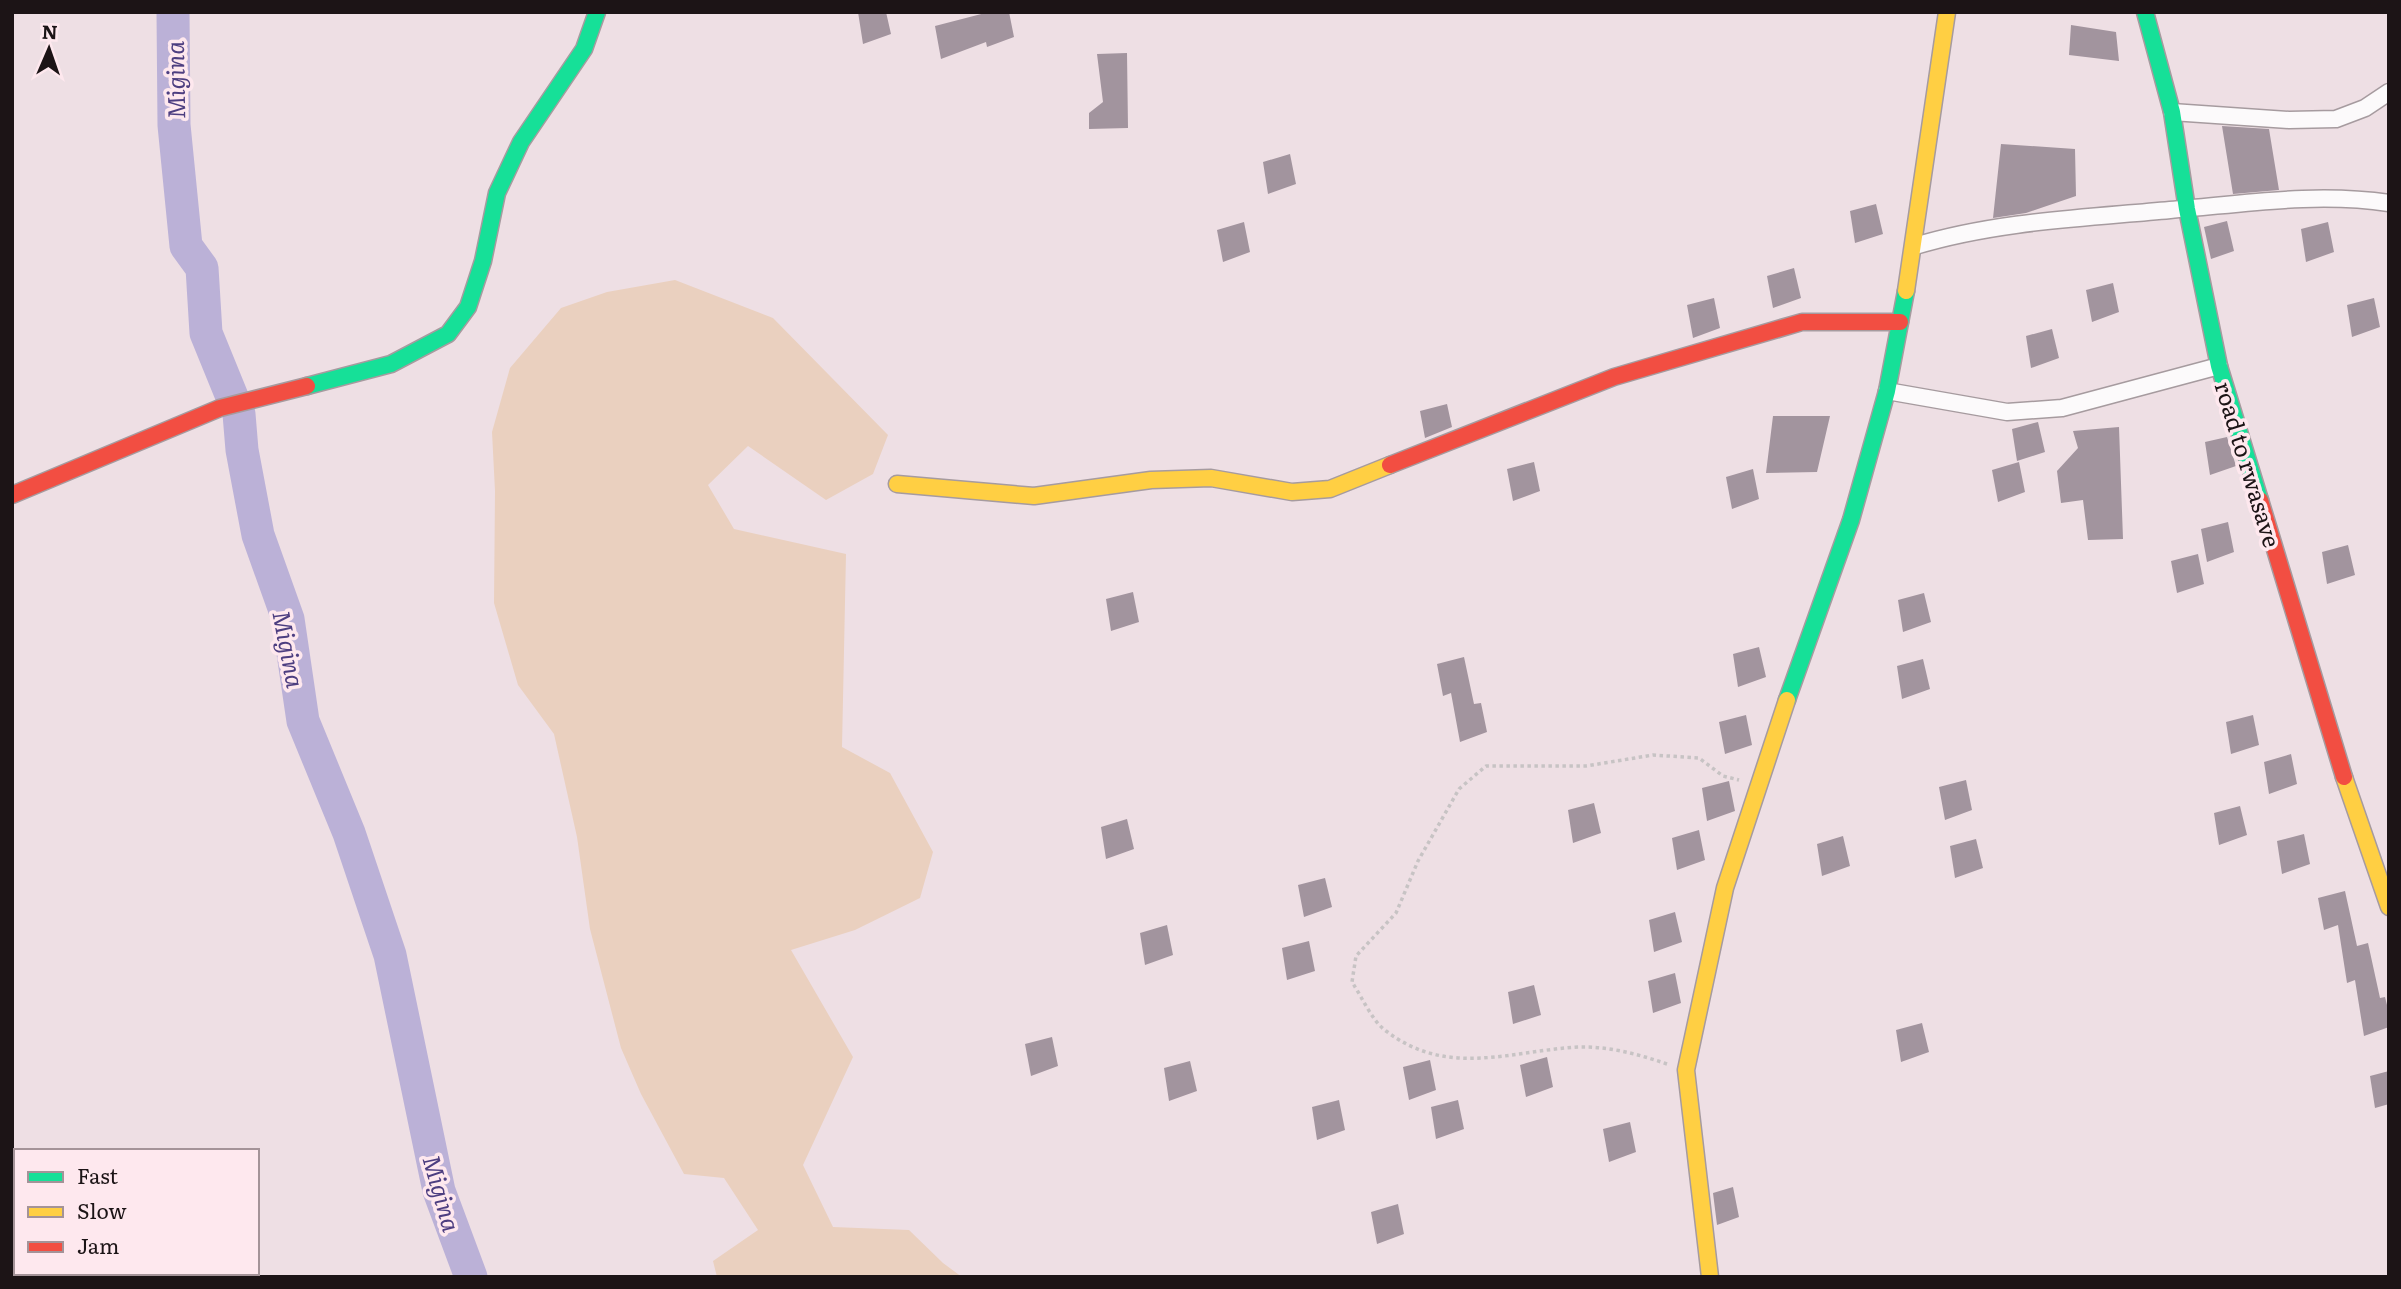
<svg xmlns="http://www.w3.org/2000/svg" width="2401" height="1289" font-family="Literata,serif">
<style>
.green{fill:#ead0bf}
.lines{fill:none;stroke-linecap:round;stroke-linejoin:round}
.river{stroke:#bbb1d7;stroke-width:33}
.building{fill:#a2949e}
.street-casing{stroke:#a69b9f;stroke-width:19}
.fast-casing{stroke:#a69b9f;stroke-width:19}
.slow-casing{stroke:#a69b9f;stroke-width:19}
.jam-casing{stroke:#a69b9f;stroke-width:19}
.path{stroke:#c7c3c4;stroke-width:3.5;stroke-dasharray:3.5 3.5;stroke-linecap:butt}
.street{stroke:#fcfafb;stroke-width:16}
.fast{stroke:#16e098;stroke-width:16}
.slow{stroke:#ffcf43;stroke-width:16}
.jam{stroke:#f24e42;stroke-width:16}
.labels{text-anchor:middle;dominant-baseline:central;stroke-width:7;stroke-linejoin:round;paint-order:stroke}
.street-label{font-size:23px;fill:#1c1416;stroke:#fee8ee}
.water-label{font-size:24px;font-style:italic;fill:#4d3e80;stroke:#fee8ee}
</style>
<rect width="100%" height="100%" fill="#eedfe4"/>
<!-- green -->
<path class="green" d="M675 280 773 318 888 435 873 474 826 500 748 446 708 485 734 529 846 554 842 747 890 773 933 852 920 898 855 930 791 950 853 1057 803 1165 833 1227 909 1230 943 1263 962 1277H717L713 1261 758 1230 724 1178 684 1174 641 1094 621 1048 590 929 577 837 554 734 518 685 494 603 495 491 492 432 510 368 561 308 607 292Z"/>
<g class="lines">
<!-- river -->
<path class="river" d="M173 12 174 125 186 246 202 268 206 333 239 414 242 450 258 535 288 619 303 721 349 833 390 955 439 1191 471 1277"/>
</g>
<!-- building -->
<path class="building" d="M858 12H886L891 34 863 44Z
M989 12H1009L1014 37 987 47 986 42 941 59 935 26Z
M2071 25 2116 32 2119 61 2069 55Z
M1127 53 1128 128 1089 129V113L1103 102 1097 54Z
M2222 126 2269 129 2279 190 2233 194Z
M2001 144 2075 149 2076 196 2026 213 1993 218Z
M1290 154 1296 184 1268 194 1263 162Z
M1876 204 1883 234 1855 243 1850 211Z
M2227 221 2234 251 2211 259 2204 227Z
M1244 222 1250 252 1223 262 1217 230Z
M2328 222 2334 252 2306 262 2301 229Z
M1794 268 1801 298 1773 308 1767 276Z
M2113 283 2119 312 2092 322 2086 290Z
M1714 298 1720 328 1693 338 1687 305Z
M2374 298 2380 327 2352 337 2347 305Z
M2052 329 2059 358 2031 368 2026 336Z
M1447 404 1452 427 1425 438 1420 411Z
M1773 416H1830L1817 472 1766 473Z
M2038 422 2045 452 2017 461 2012 429Z
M2119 427 2123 539 2088 540 2083 500 2061 503 2057 471 2078 448 2073 431Z
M2227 437 2236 466 2210 475 2205 442Z
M1534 462 1540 491 1513 501 1507 469Z
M2019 462 2025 492 1998 502 1992 470Z
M1753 469 1759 499 1732 509 1726 477Z
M2228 522 2234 552 2207 562 2201 529Z
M2348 545 2355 575 2327 584 2322 552Z
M2198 554 2204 584 2177 593 2171 561Z
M1133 592 1139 622 1111 631 1106 599Z
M1924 593 1931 622 1903 632 1898 600Z
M1759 647 1766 677 1738 687 1733 654Z
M1464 657 1474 704 1481 703 1487 732 1460 742 1451 693 1443 696 1437 664Z
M1923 659 1930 689 1902 699 1897 666Z
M1746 715 1752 745 1725 754 1719 722Z
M2253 715 2259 745 2231 754 2226 722Z
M2291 754 2297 784 2269 794 2264 762Z
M1966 780 1972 810 1945 820 1939 787Z
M1729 781 1735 811 1707 821 1702 788Z
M1594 803 1601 833 1573 843 1568 810Z
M2240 806 2247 835 2219 845 2214 813Z
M1127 819 1134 849 1106 859 1101 827Z
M1699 830 1705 860 1677 870 1672 838Z
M2304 834 2310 864 2282 874 2277 841Z
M1843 836 1850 866 1822 876 1817 844Z
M1976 839 1983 868 1955 878 1950 846Z
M1325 878 1332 907 1304 917 1298 885Z
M2345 891 2357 946 2368 943 2380 998 2385 997 2389 1013V1027L2364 1036 2355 980 2347 983 2338 925 2324 930 2318 898Z
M1675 912 1682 942 1654 952 1649 920Z
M1167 925 1173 955 1145 965 1140 933Z
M1309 941 1315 971 1287 980 1282 948Z
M1675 973 1681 1003 1653 1013 1648 981Z
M1534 985 1541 1015 1513 1024 1508 992Z
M1922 1023 1929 1052 1901 1062 1896 1030Z
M1052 1037 1058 1066 1031 1076 1025 1044Z
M1547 1057 1553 1087 1526 1097 1520 1065Z
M1430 1060 1436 1090 1409 1100 1403 1067Z
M1190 1061 1197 1091 1169 1101 1164 1068Z
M2389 1071V1104L2375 1108 2370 1076Z
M1339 1100 1345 1130 1317 1140 1312 1107Z
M1458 1100 1464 1129 1436 1139 1431 1107Z
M1630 1122 1636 1152 1609 1162 1603 1129Z
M1733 1187 1739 1217 1717 1225 1713 1193Z
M1398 1204 1404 1234 1377 1244 1371 1212Z"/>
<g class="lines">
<!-- street casing -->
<g class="street-casing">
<path id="street" d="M2172 112 2289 120 2336 119 2365 108 2389 92
M1915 246C1997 221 2086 218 2170 210 2244 204 2315 192 2389 203
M1887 391 2007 412 2062 408 2219 366"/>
</g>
<!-- fast casing -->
<g class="fast-casing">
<path id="fast" d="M2145 12 2172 112 2187 209 2219 366 2260 500
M307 386 391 364 448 334 468 307 483 261 497 193 521 142 584 49 597 12
M1787 700 1851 520 1887 391 1906 291"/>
</g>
<!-- slow casing -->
<g class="slow-casing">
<path id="slow" d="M1906 291 1947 12
M897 484 1034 496 1151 480 1211 478 1292 492 1330 489 1390 465
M2344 777 2389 907
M1710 1277 1686 1070 1725 888 1787 700"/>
</g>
<!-- jam casing -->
<g class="jam-casing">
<path id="jam" d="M1390 465 1614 377 1802 322H1900
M12 495 220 408 307 386
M2260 500 2344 777"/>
</g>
<!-- path -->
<path class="path" d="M1667 1064C1638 1054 1608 1046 1578 1047 1509 1051 1448 1078 1386 1031 1372 1021 1362 997 1352 982L1356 956 1396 913 1418 861 1459 789 1486 766H1586L1653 755 1699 758 1723 776 1739 780"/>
<!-- street -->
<use href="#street" class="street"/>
<!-- fast -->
<use href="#fast" class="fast"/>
<!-- slow -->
<use href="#slow" class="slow"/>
<!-- jam -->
<use href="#jam" class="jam"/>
</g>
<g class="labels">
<!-- street labels -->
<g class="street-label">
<text transform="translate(2249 464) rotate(73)">road to rwasave</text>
</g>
<!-- water labels -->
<g class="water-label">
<text transform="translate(174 80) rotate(-91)">Migina</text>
<text transform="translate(290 649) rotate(79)">Migina</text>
<text transform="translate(443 1193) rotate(74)">Migina</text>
</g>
</g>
<!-- border -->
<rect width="2401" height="1289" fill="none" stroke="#1c1416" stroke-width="28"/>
<!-- legend -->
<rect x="14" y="1149" width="245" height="126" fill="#fee8ee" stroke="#a49398" stroke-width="2"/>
<rect x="28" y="1172" width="35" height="10" fill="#16e098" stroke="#a49398" stroke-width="2"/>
<text x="77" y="1184" font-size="21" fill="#1c1416">Fast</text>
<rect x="28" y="1207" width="35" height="10" fill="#ffcf43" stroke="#a49398" stroke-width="2"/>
<text x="77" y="1219" font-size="21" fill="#1c1416">Slow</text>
<rect x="28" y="1242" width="35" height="10" fill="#f24e42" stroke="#a49398" stroke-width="2"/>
<text x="77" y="1254" font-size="21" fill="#1c1416">Jam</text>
<!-- north arrow -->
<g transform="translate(49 49) rotate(2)" stroke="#fee8ee" stroke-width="5" paint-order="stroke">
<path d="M0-5L12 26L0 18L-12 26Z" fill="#1c1416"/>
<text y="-10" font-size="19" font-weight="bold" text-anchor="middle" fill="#1c1416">N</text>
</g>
</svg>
